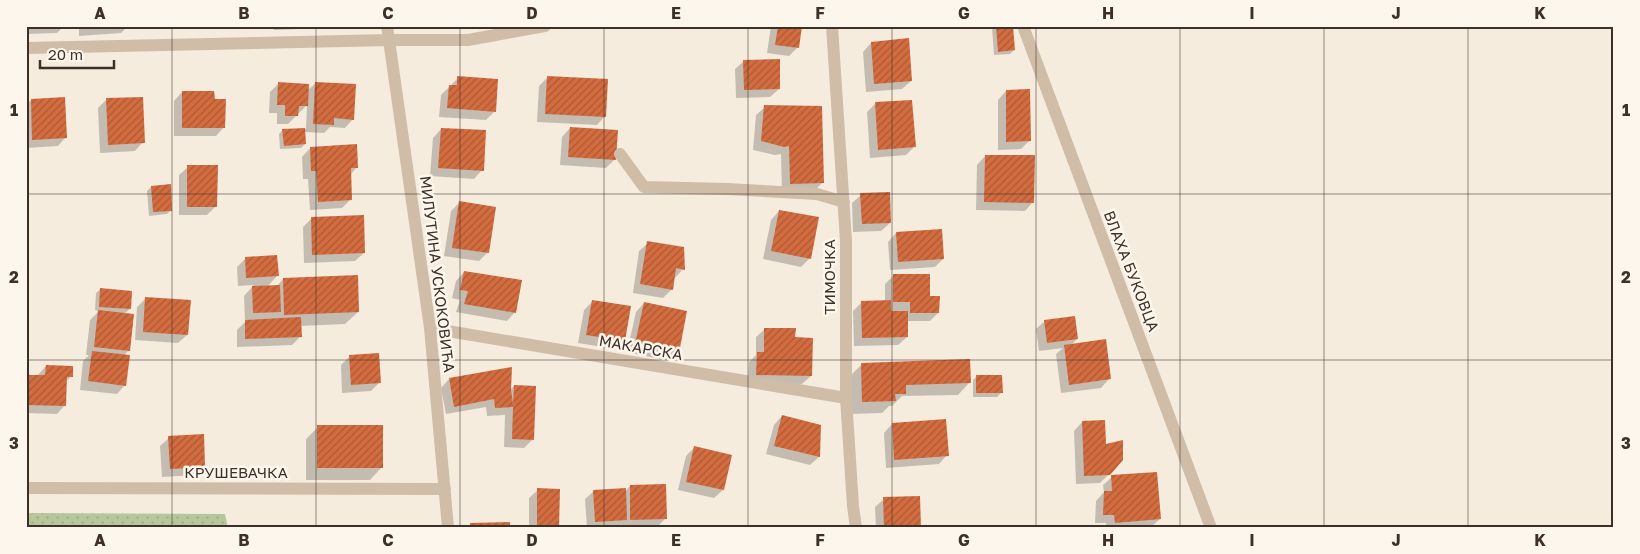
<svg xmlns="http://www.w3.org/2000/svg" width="1640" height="554" font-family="'Golos Text',sans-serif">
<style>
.grass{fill:url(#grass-dots)}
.shadow{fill:#0003}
.building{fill:url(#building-hatch)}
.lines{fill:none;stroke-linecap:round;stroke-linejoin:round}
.minor{stroke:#d0bda8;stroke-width:12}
.grid{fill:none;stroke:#3c3029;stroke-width:1;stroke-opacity:0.55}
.labels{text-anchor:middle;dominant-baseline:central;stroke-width:5;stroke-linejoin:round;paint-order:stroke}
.street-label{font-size:15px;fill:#3c3029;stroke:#fcf6ec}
.neatline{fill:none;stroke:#3c3029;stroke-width:2}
.grid-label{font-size:16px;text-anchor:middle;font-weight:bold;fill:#3c3029}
</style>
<defs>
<pattern id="grass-dots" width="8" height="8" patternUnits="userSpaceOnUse" patternTransform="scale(1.25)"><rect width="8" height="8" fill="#b6c79c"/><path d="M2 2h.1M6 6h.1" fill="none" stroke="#9dab86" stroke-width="1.8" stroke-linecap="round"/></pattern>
<pattern id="building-hatch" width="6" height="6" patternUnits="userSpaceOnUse" patternTransform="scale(1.25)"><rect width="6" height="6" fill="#d36c3f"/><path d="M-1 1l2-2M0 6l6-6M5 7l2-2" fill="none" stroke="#ac5935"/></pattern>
</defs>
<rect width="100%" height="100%" fill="#f5ecde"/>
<!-- grass -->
<path class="grass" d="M26 513 225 514 228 528H26Z"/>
<!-- shadow -->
<path class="shadow" d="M26 26H64L57 33 26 34Z
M79 26H128L121 33 79 36Z
M274 26H327L325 28 274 30Z
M771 26H801L798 47 789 56 767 53Z
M994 26H1012L1014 50 1010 54 994 55 992 28Z
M871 43 911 81 902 89 866 92 863 52Z
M744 61 779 89 770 97 736 98 735 69Z
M548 77 605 116 597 125 537 122 539 86Z
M458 78 495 111 486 120 439 117 441 95Z
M316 83 353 119 345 128 330 127 324 133 304 132 305 144 301 148 280 149 279 134 283 130 306 129 307 105 288 124H277V113H269L270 92 278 84 307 91Z
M1006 91 1029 141 1021 149 998 150V100Z
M182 92 213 100 224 127 216 136H174V101Z
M31 100 66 137 58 146 26 148V105Z
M106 100 143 142 135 151 100 153 98 108Z
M875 104 915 146 906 155 870 158 867 112Z
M765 107 823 182 814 191 782 192 781 154 775 155 753 150 756 115Z
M570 128 615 159 606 168 560 165 562 137Z
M441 129 482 170 474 179 430 176 433 138Z
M310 148 357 167 350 175 351 199 342 208 310 210 308 179H303L302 157Z
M985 156 1033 202 1025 211 976 210 977 165Z
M188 167 216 206 207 215H179V175Z
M151 187 171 210 167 214 149 216 147 191Z
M861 195 890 223 881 231 853 232 852 203Z
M460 202 488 252 479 261 444 256 451 211Z
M779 211 810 258 801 267 763 259 771 220Z
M312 218 364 253 355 261 304 263 303 227Z
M896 233 943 259 935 267 890 270 888 242Z
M648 243 683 269 675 278 674 277 672 289 663 298 633 293 639 251Z
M276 257 277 276 267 287 277 286 283 279 358 312 345 324 300 326 301 336 292 345 237 347V330L245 322 244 296 254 285 238 286 237 267 245 259Z
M464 272 515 312 507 321 456 312 460 300 452 298 456 281Z
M894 275 928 297 938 313 930 321H907V337L898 345 854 346 853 311 862 302 885 301V284Z
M101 289 130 309 124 314 129 350 123 356 125 385 117 394 80 390 83 361 89 355H86L90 320 99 311 95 310 96 293Z
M146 298 187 335 178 343 135 340 137 307Z
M593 301 629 308 623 341 615 349 578 343 584 310Z
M644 303 677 352 669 361 627 352 636 312Z
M1045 321 1077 339 1071 345 1109 379 1101 388 1061 393 1056 354 1063 348 1039 351 1036 329Z
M765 329 811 376 802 384 748 383 749 362 756 355V337Z
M349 357 380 382 371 391 342 393 341 365Z
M861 365 970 382 958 395 902 396 892 406H889L882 413 850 414 849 377Z
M46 366 71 376 66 382 65 405 57 414 26 413V376L38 375Z
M977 376 1001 393 997 397H973V380Z
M449 379 511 389 514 386 533 439 524 448 504 447 505 415 487 416 486 407 446 414 441 388Z
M782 416 820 426 819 457 810 465 766 454 774 425Z
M1082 422 1109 474 1100 483 1076 484 1074 431Z
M892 424 947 455 939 464 886 468 884 433Z
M318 427 382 467 370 480H306V439Z
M169 438 204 466 195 475 162 477 160 446Z
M694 448 731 456 723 490 714 498 678 490 686 456Z
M1112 477 1160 519 1151 527 1106 528V523H1095L1096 501 1104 492 1103 485Z
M630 486 665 519 657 527 622 528V524L618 528H587L585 499 594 491 625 492Z
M538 490 558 528H529V498Z
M884 499 919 528H876L875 507Z"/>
<!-- building -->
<path class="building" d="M778 26H802L799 48 775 45Z
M996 26H1013L1015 50 998 52Z
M909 38 912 81 874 84 871 42Z
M780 59V89L744 90 743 60Z
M457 76 498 79 496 112 447 108 449 85H457Z
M547 76 608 79 606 117 545 114Z
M278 82 309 84 308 106H299L298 116H285V105H277Z
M315 82 356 84 354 120 334 118V125L313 124Z
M1030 89 1031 141 1006 142V90Z
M182 91H214L215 99H226L225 128H182Z
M65 97 67 138 32 140 31 99Z
M143 97 145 143 108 145 106 98Z
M912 100 916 147 878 150 875 102Z
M764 105 822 106 824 183 790 184 789 146 784 147 761 141Z
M570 127 618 130 616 160 568 157Z
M305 128 306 144 284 146 282 129Z
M441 128 486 130 484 171 438 168Z
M357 144 358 168H351L352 200 318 202 316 171H311L310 147Z
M985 155H1035L1034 203 984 202Z
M187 165H218L217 207H187Z
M171 184 172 211 153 212 151 186Z
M890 192 891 223 862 224 860 193Z
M459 201 496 207 489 253 452 248Z
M779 210 819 217 811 259 771 251Z
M364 215 365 253 312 255 311 217Z
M942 229 944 259 898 262 896 232Z
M647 241 684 247 685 270 676 268 673 290 640 284Z
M277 255 279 276 246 278 245 257Z
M464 271 522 280 516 313 464 304 468 291 460 290Z
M893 274H930V296H940L939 313H910V302H893Z
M358 275 359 312 284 315 283 278Z
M280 285 281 312 253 313 252 286Z
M100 288 132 291 131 309 99 307Z
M145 297 191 300 188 335 143 332Z
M592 300 631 306 625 341 586 335Z
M891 300V311H908V337L862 338 861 301Z
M644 302 687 311 679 353 635 344Z
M98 310 134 314 130 351 94 347Z
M1075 316 1078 339 1047 343 1044 320Z
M301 317 302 337 245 339V320Z
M764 328H796L795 337 813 338 812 376 756 375 757 352H764Z
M1106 339 1111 379 1069 385 1064 345Z
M92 351 130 355 126 386 88 381Z
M379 353 381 383 351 385 349 355Z
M970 359 971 383 906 385V394H895L896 401 862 402 861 363Z
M46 365 73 366V377H67L66 406 26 405V375H45Z
M512 367 511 390 513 404 514 385 536 386 534 440 512 439 513 407 495 408 494 399 454 407 449 378Z
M976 375H1002L1003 393H976Z
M782 415 821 425 820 457 774 446Z
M946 419 949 456 894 460 892 423Z
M1105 420 1106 444 1123 440V460L1110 475 1084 476 1082 421Z
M317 425H383V468H317Z
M204 434 205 467 170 469 168 436Z
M694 446 732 455 724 490 686 482Z
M1157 472 1161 519 1115 523 1114 515H1103L1104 491H1112L1111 475Z
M666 484 667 519 630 520V485Z
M537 488 560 489 559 528H537Z
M626 488 627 520 595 522 593 490Z
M920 496 921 528H884L883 497Z
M510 522V528H470V523Z"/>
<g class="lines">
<!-- minor -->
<path class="minor" d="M387 26 430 328 448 528
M832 26 846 241V398L853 506 856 528
M1023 26 1211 528
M26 48 389 40H468L545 26
M620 154 644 187 728 189 817 194 844 202
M430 328 846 398
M26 488 445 489"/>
</g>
<!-- grid -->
<path class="grid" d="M172 26V528M316 26V528M460 26V528M604 26V528M748 26V528M892 26V528M1036 26V528M1180 26V528M1324 26V528M1468 26V528M26 194H1614M26 360H1614"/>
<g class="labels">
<!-- street labels -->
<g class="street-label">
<text transform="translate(1132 271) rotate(69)">ВЛАХА БУКОВЦА</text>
<text transform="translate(438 274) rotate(83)">МИЛУТИНА УСКОКОВИЋА</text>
<text transform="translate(829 277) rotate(-90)">ТИМОЧКА</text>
<text transform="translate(641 347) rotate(10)">МАКАРСКА</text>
<text x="236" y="472">КРУШЕВАЧКА</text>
</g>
</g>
<!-- border -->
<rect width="1640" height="554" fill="none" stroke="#fcf6ec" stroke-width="55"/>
<!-- scale -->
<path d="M40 60v8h74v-8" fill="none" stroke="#3c3029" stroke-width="2.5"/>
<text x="48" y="60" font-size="15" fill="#3c3029" stroke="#fcf6ec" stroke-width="4" paint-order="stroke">20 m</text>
<rect x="28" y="28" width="1584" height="498" class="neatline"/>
<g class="grid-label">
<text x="100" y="19">A</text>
<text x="244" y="19">B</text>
<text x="388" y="19">C</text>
<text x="532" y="19">D</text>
<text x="676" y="19">E</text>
<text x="820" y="19">F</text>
<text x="964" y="19">G</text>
<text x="1108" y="19">H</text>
<text x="1252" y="19">I</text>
<text x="1396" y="19">J</text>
<text x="1540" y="19">K</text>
<text x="14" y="116">1</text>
<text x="1626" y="116">1</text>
<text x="14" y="283">2</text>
<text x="1626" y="283">2</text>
<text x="14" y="449">3</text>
<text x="1626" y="449">3</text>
<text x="100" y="546">A</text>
<text x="244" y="546">B</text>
<text x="388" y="546">C</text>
<text x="532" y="546">D</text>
<text x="676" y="546">E</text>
<text x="820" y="546">F</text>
<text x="964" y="546">G</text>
<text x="1108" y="546">H</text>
<text x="1252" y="546">I</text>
<text x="1396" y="546">J</text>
<text x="1540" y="546">K</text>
</g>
</svg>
